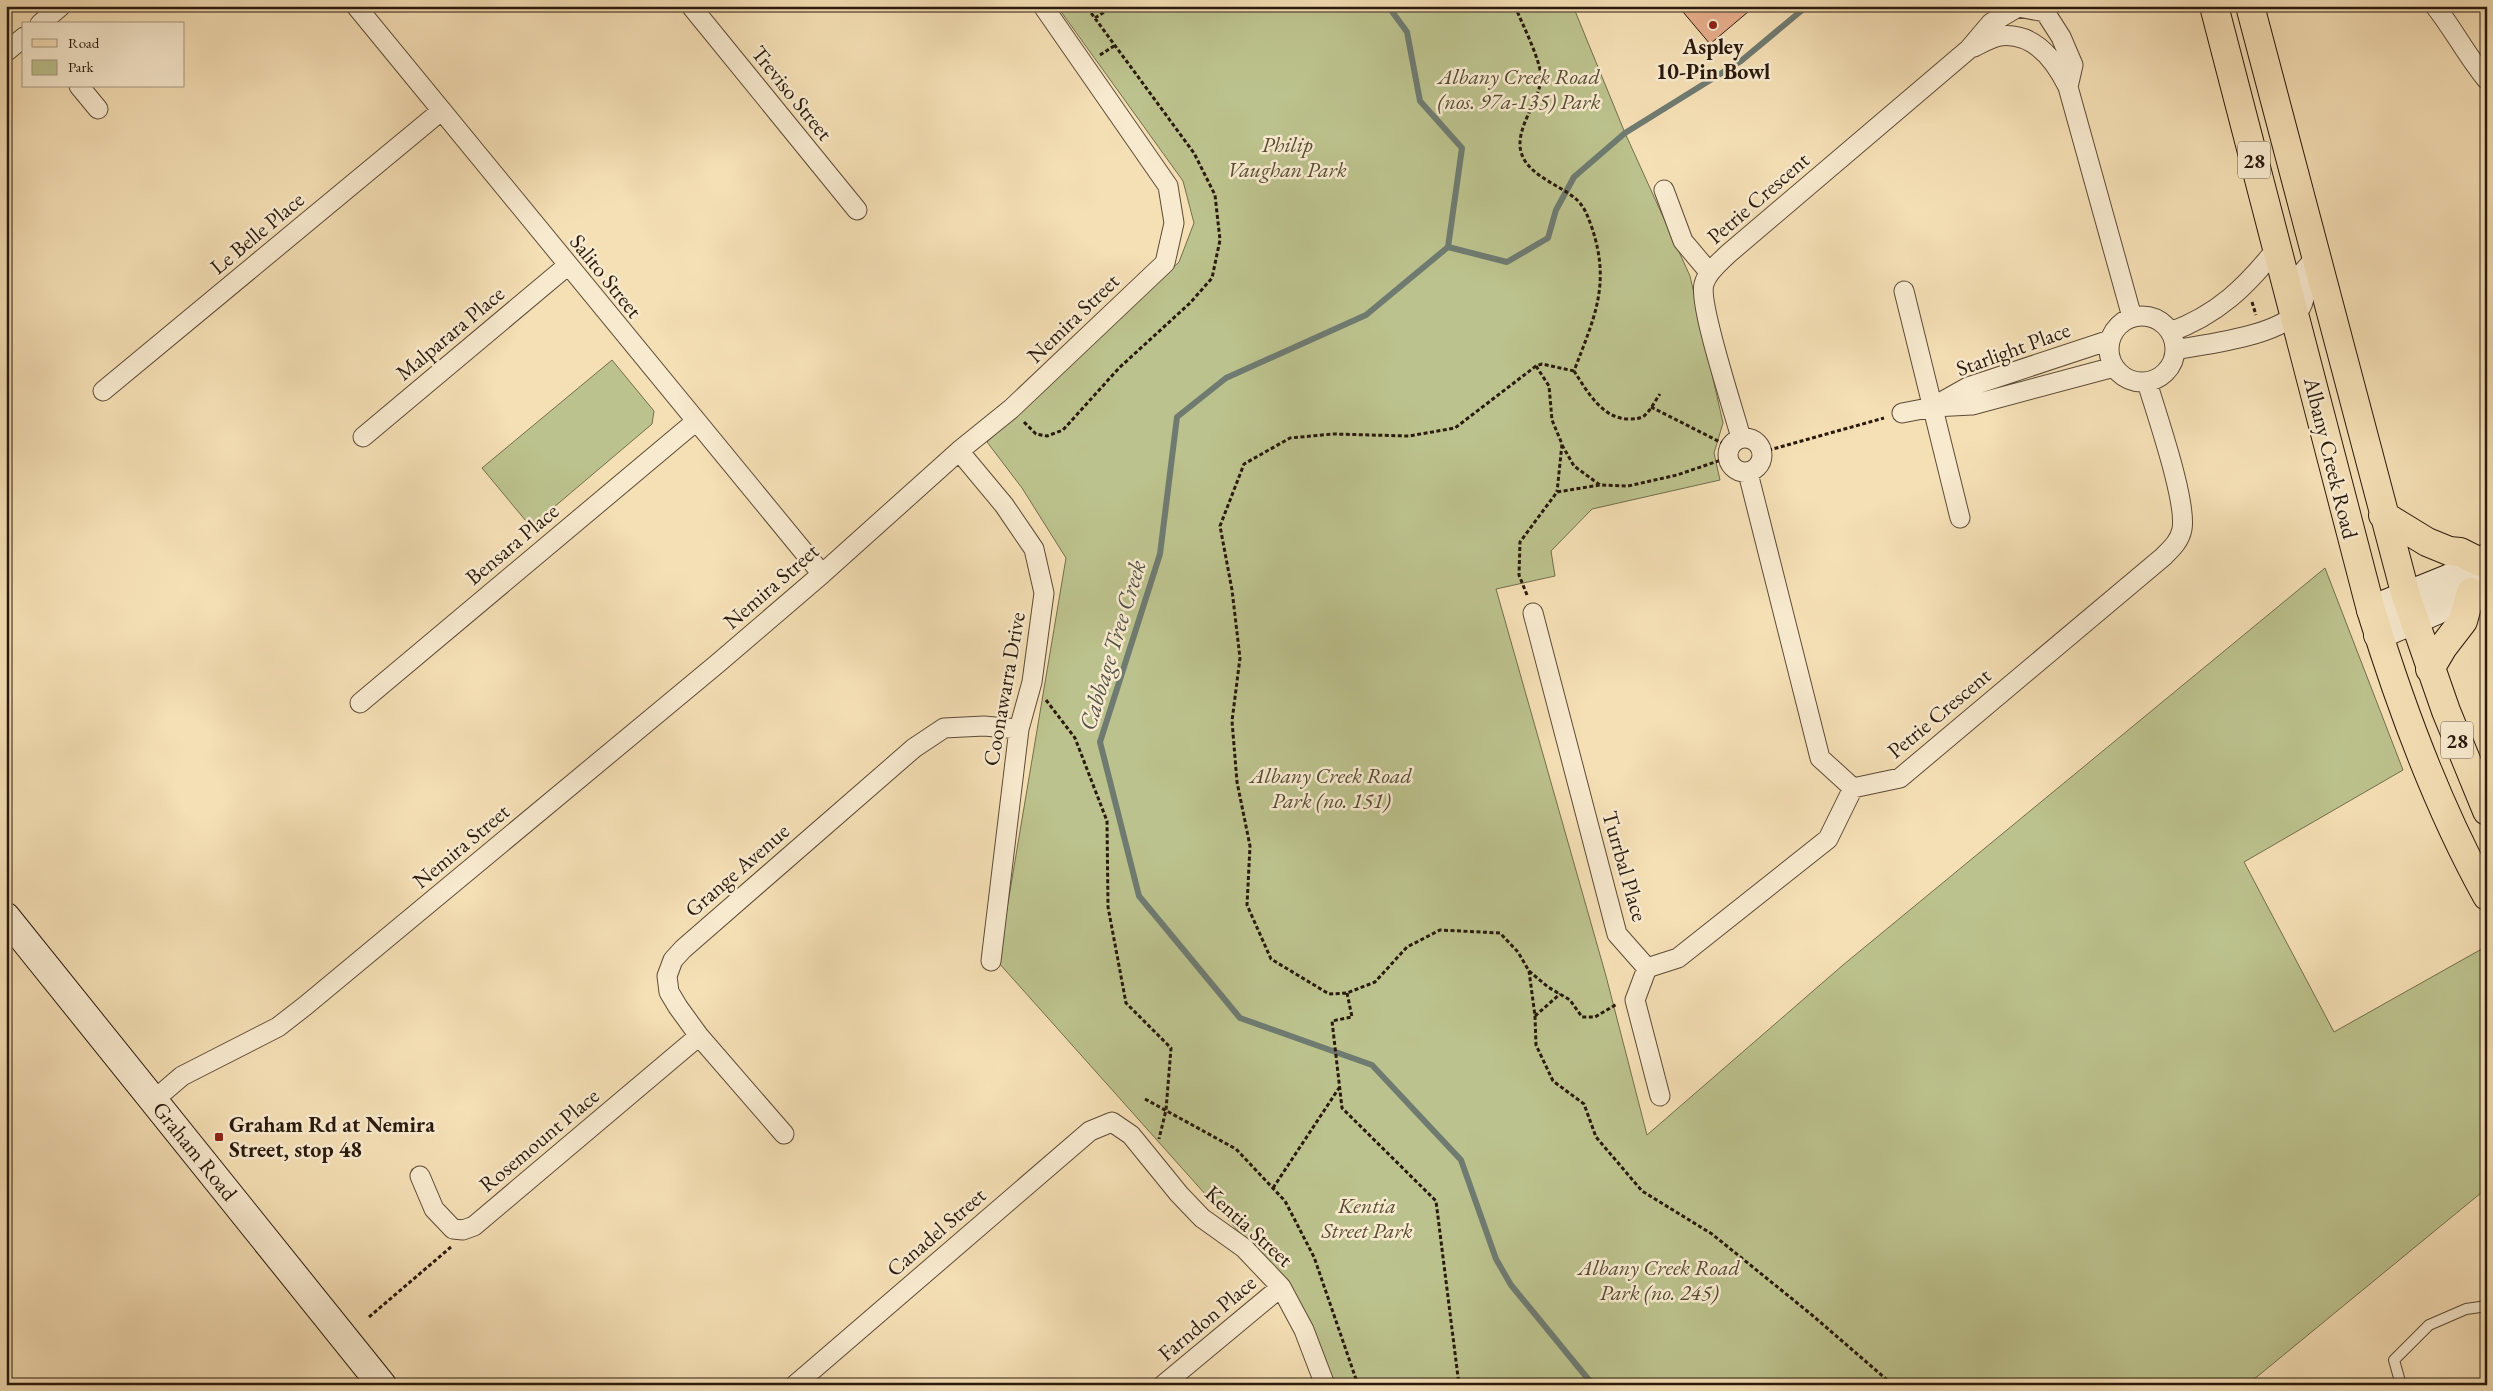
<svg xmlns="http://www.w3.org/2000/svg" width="2493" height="1391" font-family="'EB Garamond',serif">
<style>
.green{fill:#bcc28d;stroke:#736e4d}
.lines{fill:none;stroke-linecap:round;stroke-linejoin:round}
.stream{stroke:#6f7b71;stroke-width:6}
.building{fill:#e6ad8c;stroke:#2a1a0d}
.lane-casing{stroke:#5d4b37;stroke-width:12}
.street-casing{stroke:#5d4b37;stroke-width:21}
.secondary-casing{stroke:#2a1a0d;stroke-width:30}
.primary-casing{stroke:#2a1a0d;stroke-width:30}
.path{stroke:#2a1a0d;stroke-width:3;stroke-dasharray:4 2.5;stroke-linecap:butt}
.lane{stroke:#f8eacf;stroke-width:10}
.street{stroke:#f8eacf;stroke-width:19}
.secondary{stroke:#f8eacf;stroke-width:28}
.primary{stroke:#f5dfb5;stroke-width:28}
.poi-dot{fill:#8f2418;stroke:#f8eacf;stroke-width:2}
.labels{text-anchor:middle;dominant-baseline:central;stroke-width:5;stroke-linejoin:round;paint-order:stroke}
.shield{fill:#f8eacf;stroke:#685847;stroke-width:1}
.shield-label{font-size:21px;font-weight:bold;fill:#2a1a0d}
.poi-label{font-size:22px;font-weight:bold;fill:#2a1a0d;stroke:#f8eacf}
.park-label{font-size:22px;font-style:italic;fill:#564c33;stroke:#f8eacf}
.street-label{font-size:22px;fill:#2a1a0d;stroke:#f8eacf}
.water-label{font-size:24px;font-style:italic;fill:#525347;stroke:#f8eacf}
</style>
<rect width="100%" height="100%" fill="#f5dfb5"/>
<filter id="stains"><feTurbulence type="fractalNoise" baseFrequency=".004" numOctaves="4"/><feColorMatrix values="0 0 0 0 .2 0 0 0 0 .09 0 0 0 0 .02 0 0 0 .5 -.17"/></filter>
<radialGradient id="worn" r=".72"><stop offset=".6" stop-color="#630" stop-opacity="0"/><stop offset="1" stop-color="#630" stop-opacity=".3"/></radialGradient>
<!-- green -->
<path class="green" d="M1057 6H1573L1625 133 1690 276 1723 423 1714 453 1720 480 1592 509 1551 551 1555 576 1496 589 1606 976 1647 1135 1843 965 2325 568 2403 770 2244 862 2334 1032 2487 946V1188L2247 1385H1336L1272 1269 998 962 1066 558 1022 488 987 442 1179 262 1194 223 1183 181Z
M612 360 654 411 652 424 527 530 526 521 482 468Z"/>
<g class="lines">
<!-- stream -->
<path class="stream" d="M1388 6 1407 32 1420 101 1462 148 1448 247 1366 315 1226 378 1177 417 1160 554 1100 742 1139 896 1240 1018 1372 1065 1461 1160 1496 1259 1511 1285 1593 1385
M1448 247 1507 262 1548 238 1556 210 1574 177 1625 133 1741 61 1807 6"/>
</g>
<!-- building -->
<path class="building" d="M1678 6H1755L1710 44Z"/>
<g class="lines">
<!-- lane casing -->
<g class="lane-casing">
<path id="lane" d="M2401 1385 2394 1360 2429 1325 2466 1309 2487 1306"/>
</g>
<!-- street casing -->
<g class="street-casing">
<path id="street" d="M356 6 822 574
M691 6 857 210
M2435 6C2454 30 2467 56 2487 80
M40 24 61 6
M1974 47C1982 43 1992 37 2000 36 2034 32 2055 60 2068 87L2132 317
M6 52 24 37
M79 86 98 109
M1664 190 1683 241 1709 272
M1904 291 1960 518
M2109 349a33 33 0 1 1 66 0a33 33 0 1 1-66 0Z
M2170 332C2217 315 2246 287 2277 248
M2175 350C2206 344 2284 336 2301 307 2307 296 2304 285 2302 273L2315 258
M103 391 441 111
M1936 405 1968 387 2110 340
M1902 413 1933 407 1972 405 2114 367
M363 437 567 266
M1728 455a17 17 0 1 1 34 0a17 17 0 1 1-34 0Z
M1741 438C1734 411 1698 304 1704 284 1707 272 1719 263 1728 254L1969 49 1991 23 2018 7 2045 12 2061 37 2073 65 2068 87
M959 451 1004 505 1034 549 1044 593 1032 682 1019 729 991 961
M1748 473 1820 758 1853 788 1900 778 2163 557C2171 549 2180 541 2182 529 2187 501 2156 413 2147 382
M1533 613 1617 934 1647 968 1678 958 1828 839 1853 788
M360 703 695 422
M1647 968 1635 1000 1660 1096
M154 1100 182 1076 278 1027 305 1006 717 664 822 574 959 451 1011 409 1165 263 1174 223 1168 186 1043 6
M784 1134 699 1036 678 1007 669 992 667 976 673 960 683 949 914 748 944 728 984 726 1019 729
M420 1176 434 1209 453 1229 463 1230 474 1226 699 1036
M795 1385 1090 1131 1112 1122 1131 1135 1179 1194 1202 1218 1244 1248 1281 1287 1304 1330 1325 1385
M1163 1385 1281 1287"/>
</g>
<!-- secondary casing -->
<g class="secondary-casing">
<path id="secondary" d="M2371 610 2448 579 2487 558
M2378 635 2437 610 2487 583
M6 917 382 1385"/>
</g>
<!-- primary casing -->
<g class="primary-casing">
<path id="primary" d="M2214 6 2371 610C2401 708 2437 806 2487 896
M2250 6 2406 596 2446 711 2487 811
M2383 515 2427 542 2449 551 2460 552 2480 562
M2430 669 2443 647 2463 621 2471 592"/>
</g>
<!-- path -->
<path class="path" d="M1515 6C1522 24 1543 64 1541 81 1537 103 1519 124 1520 146 1522 174 1559 184 1576 199 1585 207 1588 217 1592 228 1611 285 1594 318 1574 371
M1095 18 1113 6
M1100 55 1114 46
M2252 302 2256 315
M1536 366 1549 386 1552 420 1562 444 1557 492
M1574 371 1542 364 1536 366 1455 428 1409 436 1333 434 1290 438 1244 464 1220 526 1232 590 1240 658 1232 721 1237 782 1250 846 1247 905 1271 959 1329 994 1347 993 1375 982 1407 947 1440 930 1500 933 1518 952 1529 971 1535 1016 1536 1045 1553 1081 1584 1104 1596 1137 1642 1191 1712 1234 1812 1315 1893 1385
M1574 371C1587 391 1602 419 1629 419 1635 419 1639 419 1644 416 1651 410 1655 401 1660 394
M1651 407 1722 443
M1024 422 1036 434 1047 436 1063 430 1119 368 1190 303 1212 278 1220 240 1215 195 1194 153 1086 6
M1562 445 1574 466 1600 485
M1762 452 1884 418
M1527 595 1519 575 1520 542 1557 492 1600 485 1628 486 1677 475 1727 458
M1046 700 1075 738 1107 821 1108 907 1126 1003 1171 1048 1166 1110 1159 1139
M1529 971 1548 987 1570 1000 1582 1017H1595L1617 1004
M1347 993 1352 1017 1332 1021 1342 1108 1436 1201 1459 1385
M1535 1016 1560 994
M1145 1099 1236 1149 1285 1201 1314 1257 1358 1385
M1273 1188 1339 1088
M369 1317 451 1247"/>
<!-- lane -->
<use href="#lane" class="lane"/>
<!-- street -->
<use href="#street" class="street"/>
<!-- secondary -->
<use href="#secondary" class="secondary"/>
<!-- primary -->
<use href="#primary" class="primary"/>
</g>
<!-- markers -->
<g class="poi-dot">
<circle cx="1713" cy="25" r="5"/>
<rect x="214" y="1132" width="10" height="10" rx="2.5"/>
</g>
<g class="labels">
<!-- shield labels -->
<g class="shield">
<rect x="2238" y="141.5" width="32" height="37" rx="4"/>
<rect x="2441" y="721.5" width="32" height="37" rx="4"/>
</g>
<g class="shield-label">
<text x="2254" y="160">28</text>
<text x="2457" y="740">28</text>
</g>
<!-- poi labels -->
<g class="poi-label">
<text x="1713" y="46">Aspley<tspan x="1713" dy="25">10-Pin Bowl</tspan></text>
<text x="229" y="1124" text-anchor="start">Graham Rd at Nemira<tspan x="229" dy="25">Street, stop 48</tspan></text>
</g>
<!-- park labels -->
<g class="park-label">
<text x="1519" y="76">Albany Creek Road<tspan x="1519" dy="25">(nos. 97a-135) Park</tspan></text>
<text x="1287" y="144">Philip<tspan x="1287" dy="25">Vaughan Park</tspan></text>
<text x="1331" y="775">Albany Creek Road<tspan x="1331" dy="25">Park (no. 151)</tspan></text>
<text x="1367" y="1205">Kentia<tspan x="1367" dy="25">Street Park</tspan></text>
<text x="1659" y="1267">Albany Creek Road<tspan x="1659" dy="25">Park (no. 245)</tspan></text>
</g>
<!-- street labels -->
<g class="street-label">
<text transform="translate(792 93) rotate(51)">Treviso Street</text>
<text transform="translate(1758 198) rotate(-41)">Petrie Crescent</text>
<text transform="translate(257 233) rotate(-40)">Le Belle Place</text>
<text transform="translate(606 276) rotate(51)">Salito Street</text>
<text transform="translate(1073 318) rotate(-44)">Nemira Street</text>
<text transform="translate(450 333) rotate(-40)">Malparara Place</text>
<text transform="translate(2013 349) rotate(-20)">Starlight Place</text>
<text transform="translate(2331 458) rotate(76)">Albany Creek Road</text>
<text transform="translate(512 544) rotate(-40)">Bensara Place</text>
<text transform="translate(771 586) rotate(-41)">Nemira Street</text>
<text transform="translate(1004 689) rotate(-80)">Coonawarra Drive</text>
<text transform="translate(1939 713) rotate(-40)">Petrie Crescent</text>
<text transform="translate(461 846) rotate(-40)">Nemira Street</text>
<text transform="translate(1625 866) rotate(74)">Turrbal Place</text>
<text transform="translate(737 870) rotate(-41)">Grange Avenue</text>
<text transform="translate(539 1140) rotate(-40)">Rosemount Place</text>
<text transform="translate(195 1151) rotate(51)">Graham Road</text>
<text transform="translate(1249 1226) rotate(42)">Kentia Street</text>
<text transform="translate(936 1232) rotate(-41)">Canadel Street</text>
<text transform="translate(1207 1318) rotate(-40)">Farndon Place</text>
</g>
<!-- water labels -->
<g class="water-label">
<text transform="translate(1112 645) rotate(-73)">Cabbage Tree Creek</text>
</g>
</g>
<!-- margin -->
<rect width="2493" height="1391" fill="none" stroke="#f5dfb5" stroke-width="25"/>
<rect x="8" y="8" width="2478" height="1376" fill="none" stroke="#2a1a0d" stroke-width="2.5"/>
<rect x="12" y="12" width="2468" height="1366" fill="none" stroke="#2a1a0d"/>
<!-- legend -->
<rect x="22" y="22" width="162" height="65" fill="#f8eacf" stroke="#a69781"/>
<rect x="32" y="39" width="25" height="8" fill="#f5dfb5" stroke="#a69781"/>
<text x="68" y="48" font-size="15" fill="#2a1a0d">Road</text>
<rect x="32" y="60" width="25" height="15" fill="#bcc28d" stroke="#a69781"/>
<text x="68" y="72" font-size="15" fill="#2a1a0d">Park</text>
<rect width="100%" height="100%" filter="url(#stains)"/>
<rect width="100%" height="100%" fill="url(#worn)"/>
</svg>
